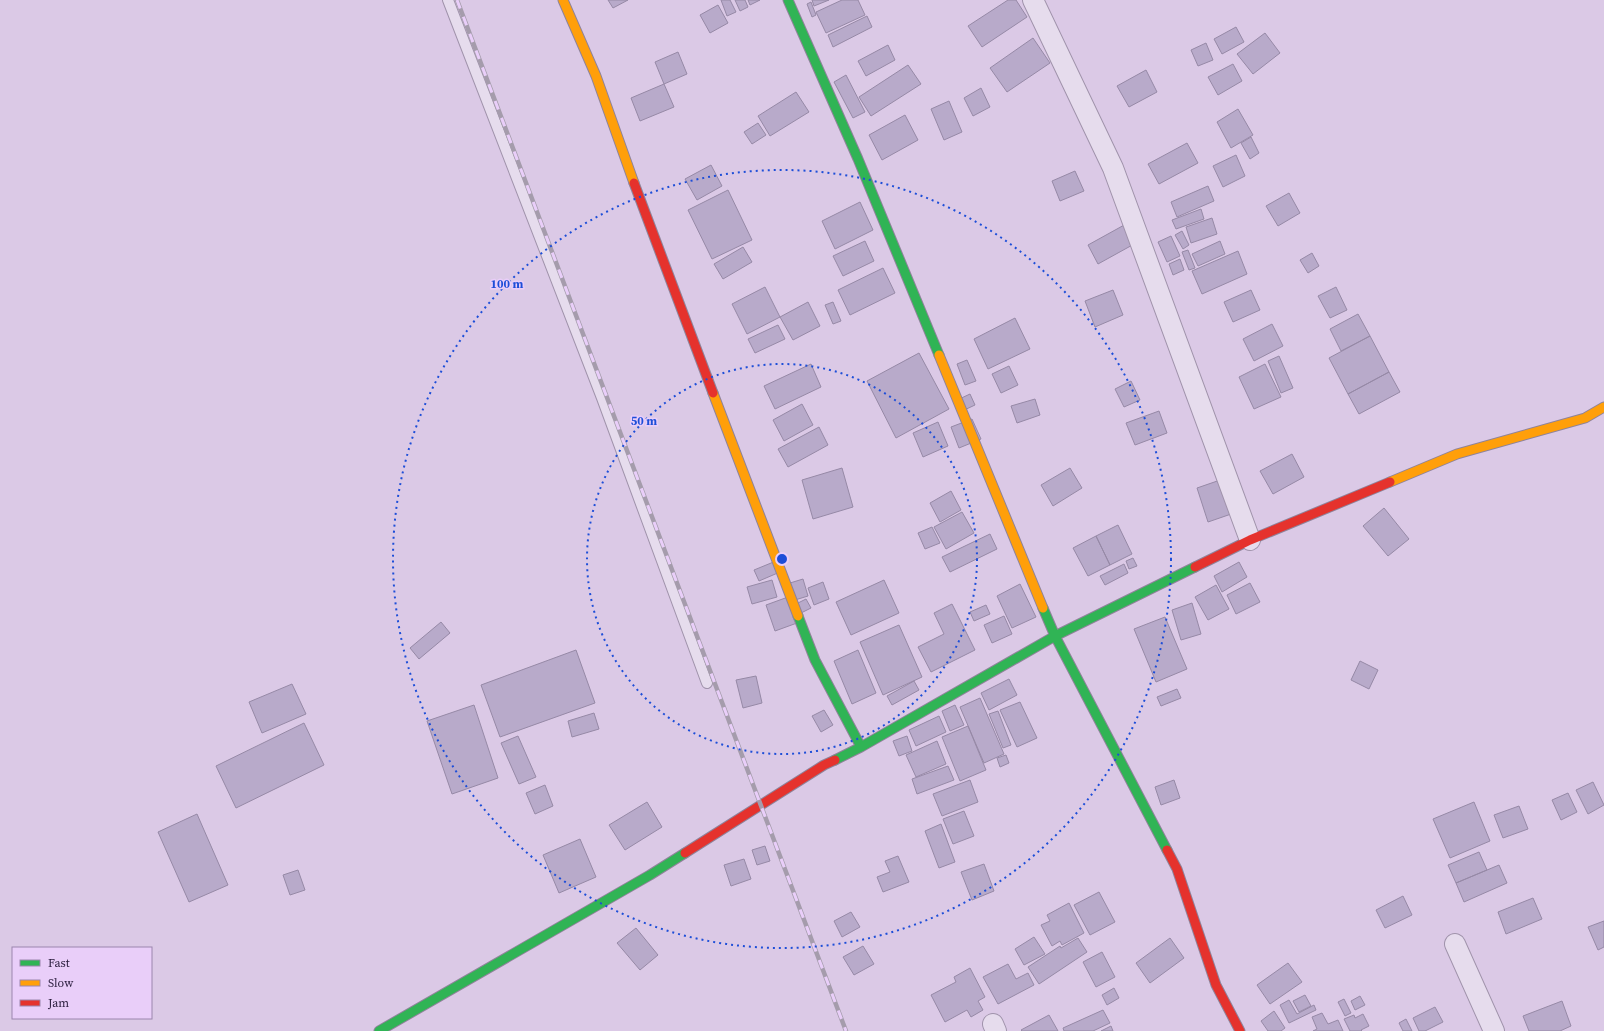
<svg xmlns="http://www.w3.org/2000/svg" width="1604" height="1031" font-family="'Source Serif 4',serif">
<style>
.building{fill:#b8aaca;stroke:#9689a6}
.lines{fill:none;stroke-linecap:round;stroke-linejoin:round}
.lane-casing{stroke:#a093ab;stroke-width:12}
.street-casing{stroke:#a093ab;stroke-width:22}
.fast-casing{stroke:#8f839a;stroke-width:11}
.slow-casing{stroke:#8f839a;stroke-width:11}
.jam-casing{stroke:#8f839a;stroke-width:11}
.lane{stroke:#e6dced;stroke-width:10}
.street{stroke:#e6dced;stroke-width:20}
.fast{stroke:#30b455;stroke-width:9}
.slow{stroke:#ff9f0a;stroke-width:9}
.jam{stroke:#e5322d;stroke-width:9}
.rail-casing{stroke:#a59cac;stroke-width:4.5}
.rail{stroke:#e9cef9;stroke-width:3;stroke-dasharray:9;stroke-linecap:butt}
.ring{fill:none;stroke:#1d4ed8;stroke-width:2;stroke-dasharray:2 4}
.centre{fill:#1d4ed8;stroke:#e9cef9;stroke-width:2}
.ring-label{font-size:12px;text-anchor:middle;font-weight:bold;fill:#1d4ed8;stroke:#e9cef9;stroke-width:3;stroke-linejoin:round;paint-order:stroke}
</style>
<rect width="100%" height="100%" fill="#dbc9e6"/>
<!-- building -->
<path class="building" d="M608 0H628L613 8Z
M721 0H730L736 12 727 16Z
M735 0H745L748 7 740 11Z
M748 0H760L750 5Z
M812 0H829L814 6Z
M842 0H858L865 15 826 33 816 12Z
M1008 0H1016L1027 17 982 47 968 26Z
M811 2 816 15 812 17 807 4Z
M718 5 728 23 710 33 700 15Z
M867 16 872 27 833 47 828 35Z
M1236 27 1244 42 1222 54 1214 39Z
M1265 33 1280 53 1253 74 1237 54Z
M1033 38 1050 63 1007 92 990 68Z
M1206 43 1213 60 1198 66 1191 50Z
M888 45 895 60 866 76 858 61Z
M678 52 687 74 664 84 655 62Z
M1233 64 1242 81 1218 95 1208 77Z
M908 65 921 84 871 116 859 97Z
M1146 70 1157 92 1129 107 1117 86Z
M846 75 865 112 853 118 834 82Z
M664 84 674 107 640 121 631 98Z
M981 88 990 107 973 116 964 98Z
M796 92 809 112 770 136 758 116Z
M949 101 962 132 944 140 931 109Z
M1238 109 1253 135 1231 148 1217 122Z
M905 115 918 140 882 160 869 135Z
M758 123 766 135 752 144 744 132Z
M1251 137 1259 153 1250 159 1241 143Z
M1187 143 1198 163 1159 184 1148 164Z
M1236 155 1245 176 1223 187 1213 166Z
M711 165 722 186 697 200 685 179Z
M1075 171 1084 191 1060 201 1052 181Z
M1208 186 1214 201 1177 217 1171 202Z
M728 190 752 240 712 259 688 210Z
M1289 193 1300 213 1278 226 1266 206Z
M860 202 873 230 835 249 822 221Z
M1201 209 1204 219 1176 229 1172 220Z
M1212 218 1217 234 1191 243 1186 227Z
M1126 224 1136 243 1098 264 1088 245Z
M1182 231 1189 245 1183 249 1175 235Z
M1171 236 1180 256 1167 262 1158 242Z
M865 241 874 261 843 276 833 256Z
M1220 241 1225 254 1198 266 1192 254Z
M743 247 752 262 723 279 714 264Z
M1188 250 1195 268 1189 270 1182 252Z
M1238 251 1247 274 1202 294 1192 271Z
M1312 253 1319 266 1308 273 1300 260Z
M1180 259 1184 270 1173 275 1169 264Z
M883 268 895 293 850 315 838 290Z
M765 287 780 317 747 334 732 304Z
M1336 287 1347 310 1330 318 1318 296Z
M1113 290 1123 315 1095 327 1085 301Z
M1251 290 1260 310 1233 322 1224 302Z
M808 302 820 326 793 340 780 317Z
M833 302 841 321 833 324 825 305Z
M1358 314 1370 336 1341 351 1330 329Z
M1015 318 1030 349 988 369 974 339Z
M1272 324 1283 346 1254 361 1243 339Z
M778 325 785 339 755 353 748 339Z
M1370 336 1389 372 1348 394 1329 358Z
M919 353 949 409 896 438 867 381Z
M1279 356 1293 388 1281 393 1268 361Z
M967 360 976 381 965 385 957 364Z
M811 364 821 387 775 409 764 386Z
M1265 364 1281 397 1254 409 1239 377Z
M1009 366 1018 385 1001 393 992 374Z
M1389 372 1400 392 1359 414 1348 394Z
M1131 381 1140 400 1124 407 1115 389Z
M970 394 975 405 960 412 955 401Z
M1035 399 1040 415 1017 423 1011 406Z
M802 404 813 425 784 441 773 420Z
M1159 411 1167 433 1135 445 1126 423Z
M972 419 981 439 959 448 951 427Z
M938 422 948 446 923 457 913 433Z
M819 427 828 445 788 467 778 449Z
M1292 454 1304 477 1273 494 1260 471Z
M842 468 853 507 813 519 802 480Z
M1070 468 1082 488 1053 506 1041 485Z
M1226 478 1237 512 1208 522 1197 488Z
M951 491 961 510 940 522 930 503Z
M1384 508 1409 539 1388 556 1363 526Z
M962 512 974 533 946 549 934 527Z
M1118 525 1132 554 1110 565 1096 536Z
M932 527 940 543 925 549 918 533Z
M990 534 997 549 950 572 942 557Z
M1096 536 1110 565 1088 576 1073 548Z
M1133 558 1137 566 1129 569 1126 561Z
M776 561 780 572 759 581 754 570Z
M1239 562 1247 577 1222 592 1214 576Z
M1124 564 1128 573 1105 585 1100 576Z
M803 579 808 596 795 600 790 583Z
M772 580 777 597 752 604 747 587Z
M884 580 899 613 851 635 836 602Z
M823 582 829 599 814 605 808 588Z
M1250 583 1260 602 1236 614 1227 595Z
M1020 584 1036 617 1012 628 997 596Z
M1216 585 1229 609 1208 620 1195 597Z
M788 597 797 623 775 631 766 605Z
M806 599 811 608 801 613 796 604Z
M1192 603 1201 634 1181 640 1172 610Z
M952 604 975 650 931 672 918 647 944 634 934 613Z
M986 605 990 614 974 621 970 612Z
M1004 616 1012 634 992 643 984 625Z
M1165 617 1187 669 1156 682 1134 629Z
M441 622 450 633 419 659 410 648Z
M899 625 922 677 883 695 860 642Z
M576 650 595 703 500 737 481 685Z
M858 650 876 693 852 704 834 661Z
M1360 661 1378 670 1369 689 1351 680Z
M756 676 762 703 743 708 736 680Z
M1009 679 1017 695 989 710 981 693Z
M914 681 919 690 892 705 887 696Z
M292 684 306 714 262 733 249 702Z
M1177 689 1181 698 1161 706 1157 697Z
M980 698 1004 754 984 763 960 707Z
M1020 702 1037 738 1017 747 1000 710Z
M474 705 498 778 452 794 427 721Z
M955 705 964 725 950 731 942 711Z
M824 710 833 725 821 732 812 716Z
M998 711 1011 745 1003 748 989 714Z
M594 713 599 729 572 737 568 721Z
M939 716 946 732 916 746 909 730Z
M304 723 324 765 236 808 216 766Z
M968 726 986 770 960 781 942 737Z
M518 736 536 777 519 784 501 743Z
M907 736 912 751 899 756 893 741Z
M937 741 946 764 916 777 906 755Z
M1006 755 1009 763 1000 767 997 758Z
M948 766 954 780 917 794 912 779Z
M970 780 978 802 942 816 933 794Z
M1174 780 1180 798 1161 805 1155 787Z
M1593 782 1604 805 1588 814 1576 790Z
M545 785 553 806 535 814 526 793Z
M1568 793 1577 812 1561 820 1552 800Z
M647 802 662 827 625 850 609 825Z
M1474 802 1490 841 1450 858 1433 819Z
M1519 806 1528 829 1503 838 1494 815Z
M964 811 974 836 953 844 943 819Z
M197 814 228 885 189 902 158 832Z
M941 824 955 862 939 868 925 831Z
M580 839 596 877 559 893 543 855Z
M765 846 770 861 757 865 752 850Z
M1479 852 1487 870 1456 883 1448 865Z
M898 856 909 882 883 892 877 877 890 872 885 861Z
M744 859 751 879 731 886 724 865Z
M984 864 994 891 972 900 961 872Z
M1499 865 1507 883 1464 902 1456 883Z
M298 870 305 890 290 895 283 875Z
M1099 892 1115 922 1090 935 1074 905Z
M1403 896 1412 915 1385 928 1376 910Z
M1533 898 1542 919 1506 934 1498 912Z
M1069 903 1084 933 1062 945 1060 941 1052 946 1041 925 1050 921 1047 915Z
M851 912 860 927 842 937 834 921Z
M1604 921V947L1598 950 1588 927Z
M636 928 658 955 640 970 617 943Z
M1034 937 1045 954 1024 965 1015 949Z
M1078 938 1087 952 1039 984 1028 967 1060 946 1061 948Z
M1170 938 1184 958 1150 983 1136 963Z
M863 946 874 964 854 975 843 957Z
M1102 952 1115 977 1096 987 1083 962Z
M1288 963 1302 982 1270 1004 1257 985Z
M1008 964 1016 979 1028 973 1034 985 998 1004 983 977Z
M970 968 985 997 978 1001 983 1010 971 1017 967 1010 945 1022 931 995 956 982 954 977Z
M1114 988 1119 998 1107 1005 1102 995Z
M1305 995 1311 1006 1299 1012 1293 1001Z
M1360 996 1365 1005 1355 1010 1351 1001Z
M1344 999 1351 1013 1345 1016 1338 1002Z
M1289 1000 1297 1014 1314 1005 1316 1010 1289 1023 1280 1005Z
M1562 1001 1571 1026 1560 1031H1529L1523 1016Z
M1435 1007 1443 1022 1425 1031H1419L1413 1018Z
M1103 1010 1110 1023 1093 1031H1064L1063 1028Z
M1274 1011 1285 1028 1281 1031H1268L1261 1021Z
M1322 1013 1328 1024 1338 1020 1343 1031H1313L1317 1029 1312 1017Z
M1363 1014 1369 1026 1361 1030 1362 1031H1350L1344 1019 1354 1015 1355 1018Z
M1049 1015 1058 1031H1022L1021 1030Z
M1406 1019 1412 1031H1403L1399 1023Z
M1111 1026 1113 1031H1101Z"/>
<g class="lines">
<!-- lane casing -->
<g class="lane-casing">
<path id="lane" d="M448 0 602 398 707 683"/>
</g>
<!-- street casing -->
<g class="street-casing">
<path id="street" d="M1033 0 1113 168 1250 540
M1455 944 1494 1031
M993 1024 996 1031"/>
</g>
<!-- fast casing -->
<g class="fast-casing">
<path id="fast" d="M788 0 858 159 939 355
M1043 608 1055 636 1167 850
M798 616 815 660 861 747
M835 760 861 747 1055 636 1195 567
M379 1031 650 875 685 853"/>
</g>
<!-- slow casing -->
<g class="slow-casing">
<path id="slow" d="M563 0 596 76 634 183
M939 355 1043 608
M713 393 798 616
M1390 482 1457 454 1585 418 1604 407"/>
</g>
<!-- jam casing -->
<g class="jam-casing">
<path id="jam" d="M634 183 713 393
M1195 567 1250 540 1390 482
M1167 850 1177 869 1216 985 1240 1031
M685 853 824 765 835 760"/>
</g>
<!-- lane -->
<use href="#lane" class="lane"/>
<!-- street -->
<use href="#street" class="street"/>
<!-- fast -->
<use href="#fast" class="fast"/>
<!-- slow -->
<use href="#slow" class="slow"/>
<!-- jam -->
<use href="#jam" class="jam"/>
<!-- rail casing -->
<g class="rail-casing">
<path id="rail" d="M457 0 846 1031"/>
</g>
<!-- rail -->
<use href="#rail" class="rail"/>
</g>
<!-- distance rings -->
<g class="ring">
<circle cx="782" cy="559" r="195"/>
<circle cx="782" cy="559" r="389"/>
</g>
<circle cx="782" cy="559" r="6" class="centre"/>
<g class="ring-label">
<text x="507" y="288">100 m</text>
<text x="644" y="425">50 m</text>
</g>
<!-- legend -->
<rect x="12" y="947" width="140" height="72" fill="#e9cef9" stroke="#9b86ad"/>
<rect x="20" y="960" width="20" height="6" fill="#30b455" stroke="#9b86ad"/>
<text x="48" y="967" font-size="12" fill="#271b3a">Fast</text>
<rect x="20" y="980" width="20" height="6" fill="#ff9f0a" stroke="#9b86ad"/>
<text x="48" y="987" font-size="12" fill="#271b3a">Slow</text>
<rect x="20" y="1000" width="20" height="6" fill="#e5322d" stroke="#9b86ad"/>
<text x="48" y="1007" font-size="12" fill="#271b3a">Jam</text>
</svg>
